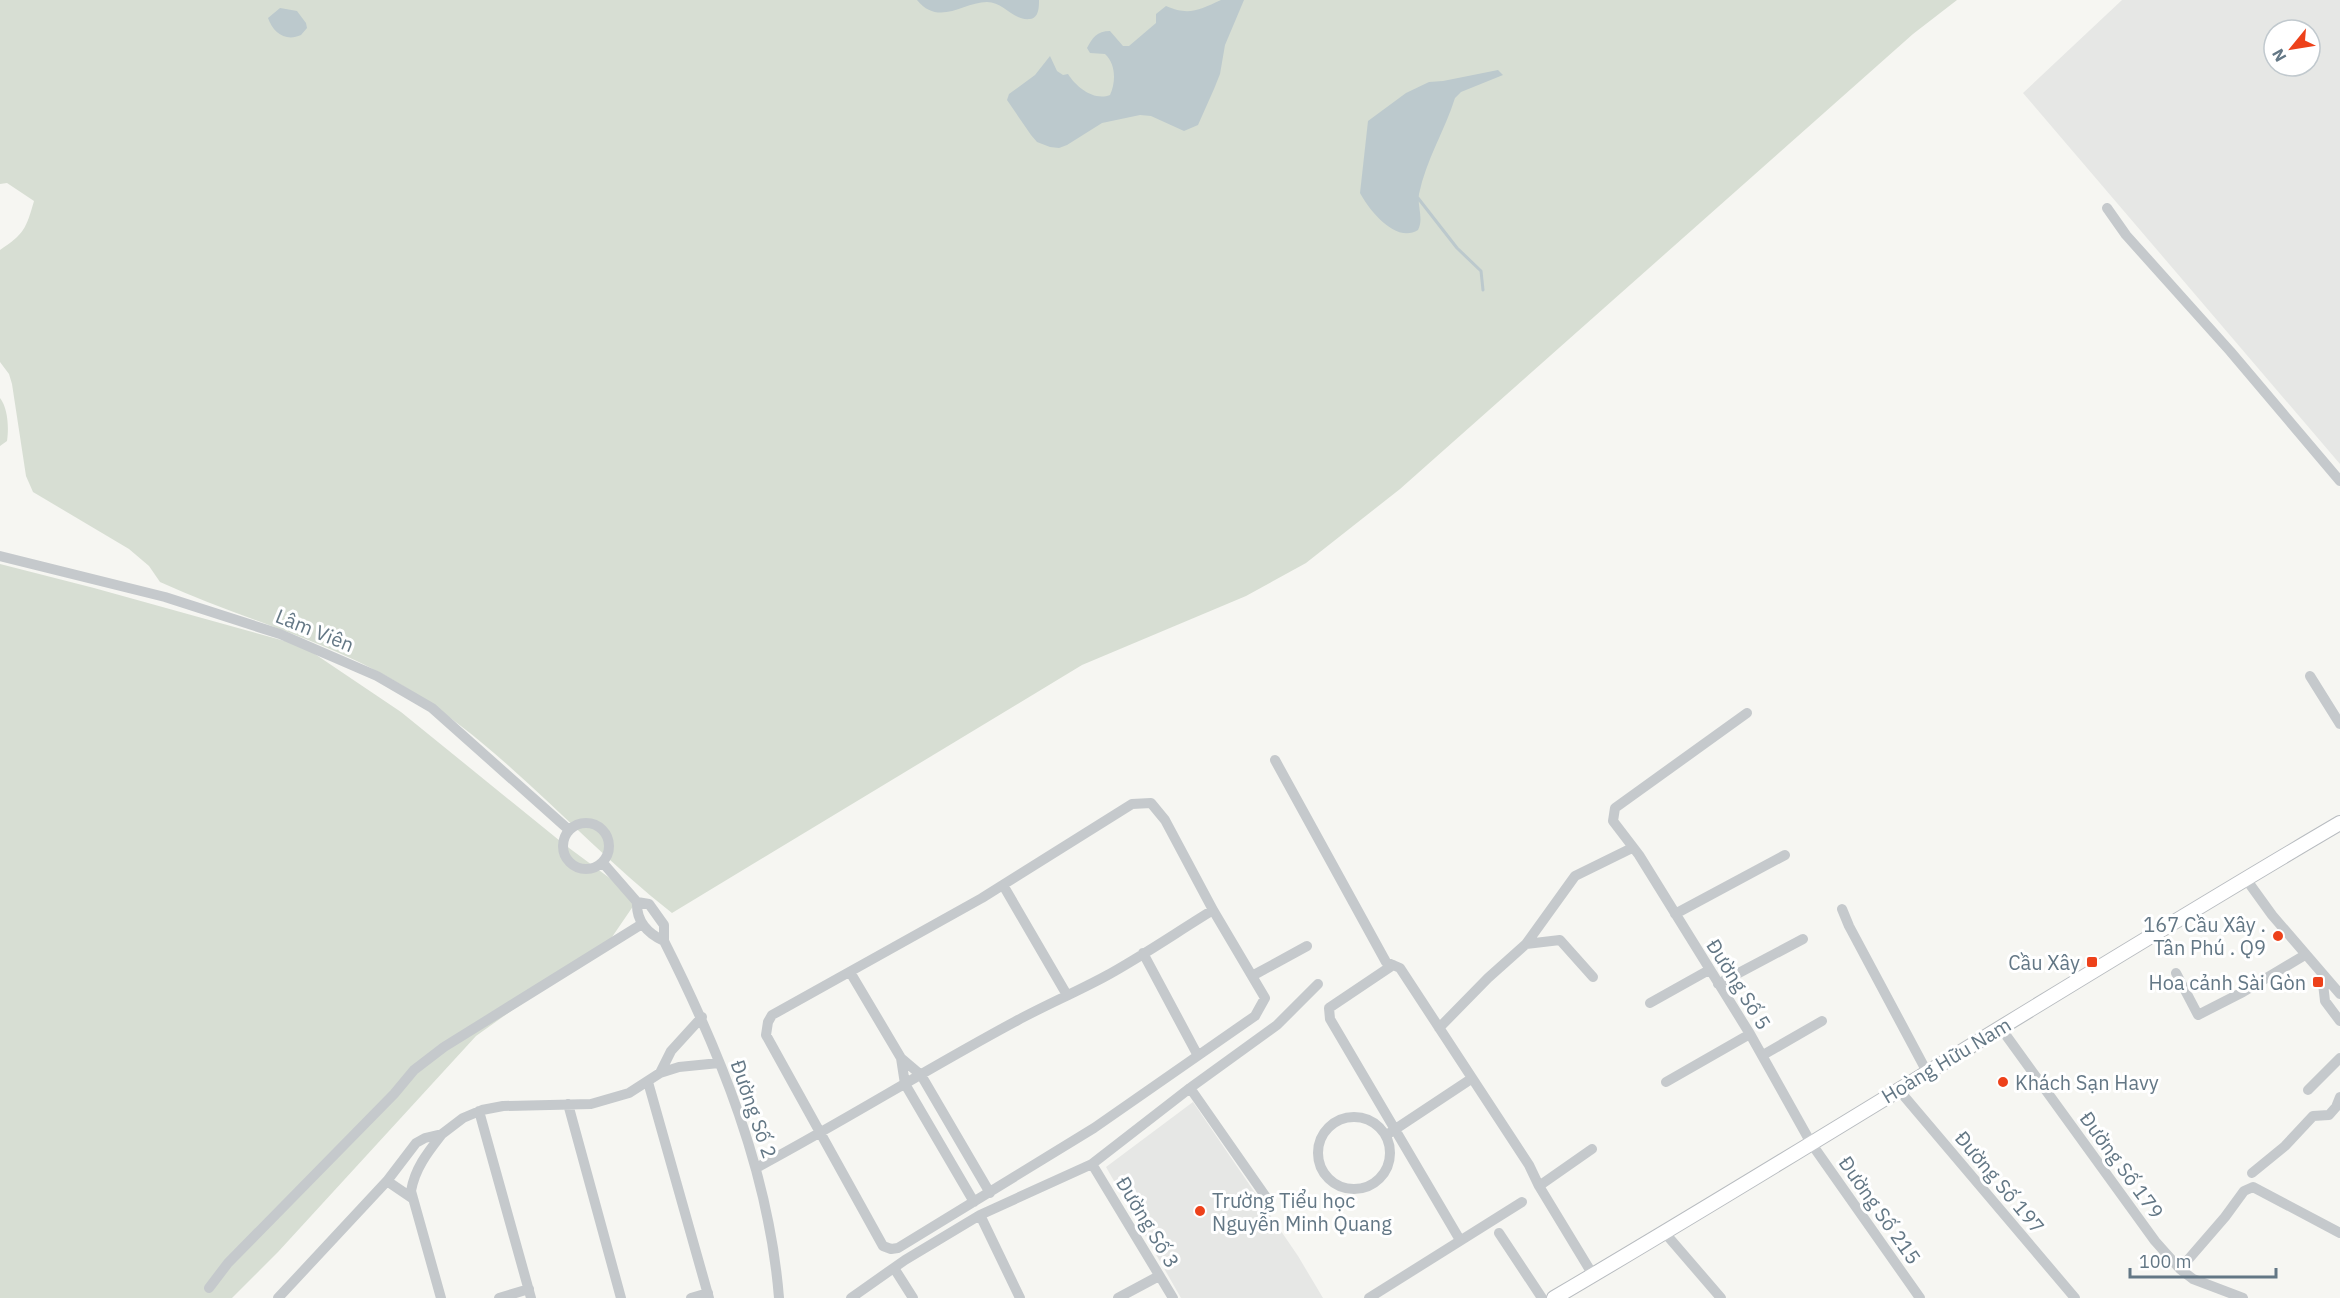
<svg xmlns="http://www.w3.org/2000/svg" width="2340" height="1298" font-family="'IBM Plex Sans',sans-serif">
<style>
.built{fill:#e6e7e5;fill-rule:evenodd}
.green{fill:#d7ded3}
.water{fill:#bcc9cd}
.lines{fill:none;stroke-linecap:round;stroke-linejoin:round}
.stream{stroke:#bcc9cd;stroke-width:3}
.major-casing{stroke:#b8bcc0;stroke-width:16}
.minor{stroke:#c5c9cc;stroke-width:10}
.major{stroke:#fff;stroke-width:14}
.poi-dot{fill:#ed411a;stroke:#fff;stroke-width:2}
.labels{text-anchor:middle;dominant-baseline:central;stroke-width:6;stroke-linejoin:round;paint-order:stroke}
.street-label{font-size:20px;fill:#637785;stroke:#fff}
.poi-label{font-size:20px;fill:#637785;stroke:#fff;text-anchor:end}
</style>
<rect width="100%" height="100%" fill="#f6f6f2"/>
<!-- built -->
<path class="built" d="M2122 0H2340V464L2023 93ZM2274 30H2310V66H2274Z
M1193 1102 1298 1256 1323 1298H1181L1106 1167Z"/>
<!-- green -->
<path class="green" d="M0 0H1957L1913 34 1400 489 1306 563 1246 596 1082 665 672 913C583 843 509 753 413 692 336 642 243 620 160 582L149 566 129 549 33 492 26 476 12 384 9 374 0 362V250C24 234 26 229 34 201L7 183 0 184Z
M0 398C8 408 9 428 7 441L0 446Z
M0 564 94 588 303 646 401 712 565 845 638 899 610 940 476 1036 278 1252 232 1298H0Z"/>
<!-- water -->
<path class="water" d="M917 0H1039C1039 7 1039 18 1030 19 1013 21 1004 2 987 2 963 2 939 27 917 0Z
M1221 0H1244L1225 45 1220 74 1214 89 1198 125 1184 131 1151 116 1140 115 1102 123 1067 145 1059 148 1050 147 1037 142 1031 135 1007 100 1009 94 1035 75 1050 56 1057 71 1063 75 1068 74C1077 88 1094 101 1110 95 1116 82 1116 64 1105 54L1090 53 1087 48C1092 38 1097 31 1110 31L1123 46H1129L1156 23V14L1166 6C1189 16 1199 10 1221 0Z
M280 8 297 11 306 23 307 28 301 35C286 42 273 33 268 18Z
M1498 70 1503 75 1461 92 1455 98C1445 130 1426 160 1419 194 1417 206 1424 219 1418 230 1396 244 1369 210 1360 193L1368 121 1406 93 1429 82 1443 81Z"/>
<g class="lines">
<!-- stream -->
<path class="stream" d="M1418 198 1457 248 1481 271 1483 290"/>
<!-- major casing -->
<g class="major-casing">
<path id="major" d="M1554 1298C1818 1143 2076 978 2340 823"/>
</g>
<!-- minor -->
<path class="minor" d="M2107 208 2126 235 2230 351 2340 481
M0 556 165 597 280 634 377 676 432 708 569 830
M2310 676 2340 724
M1747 713 1615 808 1613 821 1639 855 1750 1034 1811 1143 1920 1298
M1275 760 1386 962 1400 968 1529 1165 1539 1186 1593 1275
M563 846a23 23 0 1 1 46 0a23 23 0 1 1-46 0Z
M603 863 637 902 649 904 664 925V941C720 1052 769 1172 779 1298
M2246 879 2272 915 2340 994
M1003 885 1067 995
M637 902C636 921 647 933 664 941
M1842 909 1849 926 1927 1072
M1675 914 1785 855
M1526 944 1575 876 1632 848
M1143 953 1197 1054
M1393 965 1329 1008 1330 1019 1460 1240
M850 972 901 1058 921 1075 990 1193
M2176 973 2198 1015 2243 992 2305 955
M2322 975 2325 1001 2340 1021
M1252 976 1307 946
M1718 984 1803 939
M1650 1003 1709 970
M2000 1027 2155 1241 2180 1269 2225 1217 2244 1191 2253 1187 2340 1233
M1439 1028 1488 978 1526 944 1560 940 1593 977
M1763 1055 1822 1021
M901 1058 905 1084 974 1202
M660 1073 671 1051 702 1017
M648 1082 709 1298
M1666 1082 1750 1034
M1190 1088 1266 1197
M1898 1089 2075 1298
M2308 1090 2340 1058
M568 1104 621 1298
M479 1111 531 1298
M1318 1153a36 36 0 1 1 72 0a36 36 0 1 1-72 0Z
M1391 1132 1471 1079
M1092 1164 1173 1298
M756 1168C844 1121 930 1067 1018 1020 1046 1005 1076 992 1104 977 1141 957 1177 932 1213 910L1265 998 1255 1016 1094 1128 898 1248 891 1249 883 1246 766 1035 768 1022 772 1015 982 898 1132 804 1151 803 1165 820 1213 910
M2252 1173 2285 1146 2313 1116 2329 1115 2336 1107 2340 1097
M387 1181 412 1198
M1539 1186 1592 1149
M980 1215 1020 1298
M1499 1233 1542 1298
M1665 1233 1721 1298
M894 1268 913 1298
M2180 1269 2193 1279 2243 1298
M209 1288 228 1263 394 1094 414 1070 444 1047 642 924
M278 1298 387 1181 416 1143 425 1138 442 1134 463 1118 482 1110 503 1106 591 1104 629 1093 660 1073 679 1067 719 1063
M441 1298 411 1191C415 1168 428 1152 442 1134
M499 1298 529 1289
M691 1298 708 1293
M851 1298 905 1260 980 1215 1092 1164 1190 1088 1277 1025 1318 984
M1118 1298 1159 1276
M1369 1298 1522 1202"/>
<!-- major -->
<use href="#major" class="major"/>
</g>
<!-- markers -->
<g class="poi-dot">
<circle cx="2278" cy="936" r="6"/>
<rect x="2086" y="956" width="12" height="12" rx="3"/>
<rect x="2312" y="976" width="12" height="12" rx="3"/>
<circle cx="2003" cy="1082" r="6"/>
<circle cx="1200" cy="1211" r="6"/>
</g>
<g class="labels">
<!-- street labels -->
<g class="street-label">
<text transform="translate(315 630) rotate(22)">Lâm Viên</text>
<text transform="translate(1739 984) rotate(58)">Đường Số 5</text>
<text transform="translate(1946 1060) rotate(-31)">Hoàng Hữu Nam</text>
<text transform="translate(754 1109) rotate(71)">Đường Số 2</text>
<text transform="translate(2122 1165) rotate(54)">Đường Số 179</text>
<text transform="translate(2000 1182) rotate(50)">Đường Số 197</text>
<text transform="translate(1880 1210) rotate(55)">Đường Số 215</text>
<text transform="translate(1148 1222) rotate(59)">Đường Số 3</text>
</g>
<!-- poi labels -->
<g class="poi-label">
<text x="2266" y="924">167 Cầu Xây .<tspan x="2266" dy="23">Tân Phú . Q9</tspan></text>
<text x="2080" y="962">Cầu Xây</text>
<text x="2306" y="982">Hoa cảnh Sài Gòn</text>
<text x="2015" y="1082" text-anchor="start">Khách Sạn Havy</text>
<text x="1212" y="1200" text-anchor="start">Trường Tiểu học<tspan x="1212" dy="23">Nguyễn Minh Quang</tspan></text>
</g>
</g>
<!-- north arrow -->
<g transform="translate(2292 48) rotate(240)"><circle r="28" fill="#ffffff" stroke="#c1c9ce" stroke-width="1.5"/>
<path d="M0-4.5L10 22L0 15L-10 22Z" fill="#ed411a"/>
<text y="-9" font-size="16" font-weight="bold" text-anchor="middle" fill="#637785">N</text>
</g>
<!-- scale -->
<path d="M2130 1268v9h146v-9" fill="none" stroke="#637785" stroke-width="3"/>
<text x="2139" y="1268" font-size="18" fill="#637785" stroke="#ffffff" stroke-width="4.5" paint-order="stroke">100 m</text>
</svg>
